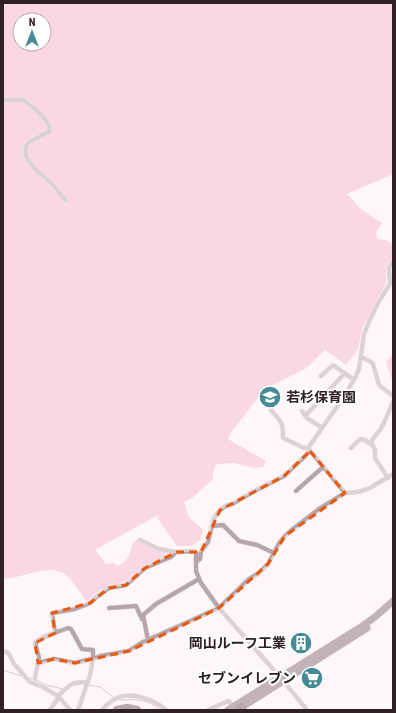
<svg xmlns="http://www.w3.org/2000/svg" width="396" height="713" font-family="'Roboto Condensed','Noto Sans JP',sans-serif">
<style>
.forest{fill:#f6b2c9;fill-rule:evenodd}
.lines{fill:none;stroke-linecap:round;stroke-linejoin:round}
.stream{stroke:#be8a9b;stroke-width:1}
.minor-casing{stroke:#d9d0d3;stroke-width:5}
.primary-casing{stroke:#d9d0d3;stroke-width:8}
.motorway-casing{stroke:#d9d0d3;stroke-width:9}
.minor{stroke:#b6a5aa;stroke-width:4}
.primary{stroke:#7d616a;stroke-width:7}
.motorway{stroke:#684953;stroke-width:8}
.marked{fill:none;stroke:#e8590c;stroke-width:3;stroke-dasharray:8 5;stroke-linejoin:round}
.labels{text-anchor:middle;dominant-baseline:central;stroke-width:4;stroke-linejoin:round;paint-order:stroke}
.poi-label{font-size:14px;font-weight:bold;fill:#2f2125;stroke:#fff;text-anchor:end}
</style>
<rect width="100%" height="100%" fill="#fef6f9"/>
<!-- forest -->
<path class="forest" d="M3 3H393V174L347 194 362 210 382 223 376 232 377 239 385 240 393 244V255L386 268V284L362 329 358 349 346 365 325 350 305 369 277 383 263 388 259 396 230 434 228 439 266 461 263 467 254 468 234 463 216 464 213 472V479L192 498 184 502 189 517 203 530 200 540 191 546H177L156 516 95 550 106 564 113 563 118 566C122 564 126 561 128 557 132 550 130 544 137 539L146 545 170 553V555L144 566 125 582 109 586 94 594 87 602C81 594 73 580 65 574 50 565 31 574 16 577 11 578 7 579 3 579ZM20 20H44V44H20Z
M393 354V383L386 362Z"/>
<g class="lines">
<!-- stream -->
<path class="stream" d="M3 670 21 676
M30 678 50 686 63 689
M88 685 100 687 113 697
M120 700C134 699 149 699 160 710"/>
<!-- minor casing -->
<g class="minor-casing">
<path id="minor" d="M3 100H22L26 102C34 108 50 120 50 131L28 143C16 158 44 176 53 185 57 190 61 195 65 200
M361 357 371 362 373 364 379 385 393 396
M321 376 333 365 354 380
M271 410C281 422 283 421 283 438L304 448H308L345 493
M302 411 307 418 322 428
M306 415 345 373
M308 448 341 401 354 380 359 369 364 334 369 322 378 303 390 284 389 268 393 261
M351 448 360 439 365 440 372 445
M388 478 375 458V450L372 443V440L380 430 384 423 393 402
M296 491 323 467
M212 526 223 525 239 541 257 545 274 553
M140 540 159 549 176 552 194 551 196 553V571L201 583 219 608 280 677 307 710
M196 562 200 559 201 551 208 542 214 518 220 510 227 505 232 504 256 490 284 476 310 451
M109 608 136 606 142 619
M55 633 52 613 75 609 90 603 96 597 109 588 126 585 145 568 171 557 176 552
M148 640 143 615 156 604 199 579
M3 651 7 652 9 654 14 664 30 682 43 687 58 696C72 683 69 683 88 682
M38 663 54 659 75 663 91 659H93
M35 678 39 658 35 643C41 635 59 632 68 628L71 629 82 649 93 650V659
M58 696 70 710
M50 710 59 697
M78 710 90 675 93 659 100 656 129 651 141 643 219 608 249 579 259 573 268 564 280 542 285 536 293 529 319 509 345 493 358 492 370 488 393 474
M102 710C106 705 111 701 117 698 131 691 155 700 166 710
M208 710 226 702 229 701 233 707"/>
</g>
<!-- primary casing -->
<g class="primary-casing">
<path id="primary" d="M228 710 361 627 375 617 393 601
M237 710 367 628"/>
</g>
<!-- motorway casing -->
<g class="motorway-casing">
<path id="motorway" d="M117 710 127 708 137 710
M239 710 242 707"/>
</g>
<!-- minor -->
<use href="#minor" class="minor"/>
<!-- primary -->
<use href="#primary" class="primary"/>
<!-- motorway -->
<use href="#motorway" class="motorway"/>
</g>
<!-- marked area -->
<path d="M0 0H396V713H0ZM310 451 345 493 285 536 268 564 219 608 129 651 75 663 54 659 38 663 35 643 55 633 52 613 90 603 109 588 126 585 145 568 177 552H201L220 510 284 476Z" fill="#fef6f9" fill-opacity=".55" fill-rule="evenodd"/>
<path class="marked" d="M310 451 345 493 285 536 268 564 219 608 129 651 75 663 54 659 38 663 35 643 55 633 52 613 90 603 109 588 126 585 145 568 177 552H201L220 510 284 476Z"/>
<!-- icons -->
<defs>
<g id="school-disc" transform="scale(1.15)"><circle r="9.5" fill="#458b95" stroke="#fff"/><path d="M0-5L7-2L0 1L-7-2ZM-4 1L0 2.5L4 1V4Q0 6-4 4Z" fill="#fff"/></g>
<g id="building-disc" transform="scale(1.15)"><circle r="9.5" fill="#458b95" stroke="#fff"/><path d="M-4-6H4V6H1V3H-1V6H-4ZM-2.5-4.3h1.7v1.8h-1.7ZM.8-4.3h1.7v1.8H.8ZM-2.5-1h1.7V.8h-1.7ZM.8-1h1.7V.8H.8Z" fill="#fff"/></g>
<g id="supermarket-disc" transform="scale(1.15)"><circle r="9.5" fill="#458b95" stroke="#fff"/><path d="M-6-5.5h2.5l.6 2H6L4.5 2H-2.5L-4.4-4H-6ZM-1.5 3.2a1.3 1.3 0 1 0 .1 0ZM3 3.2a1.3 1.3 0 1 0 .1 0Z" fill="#fff"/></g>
</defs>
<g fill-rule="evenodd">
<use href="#school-disc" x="270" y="397"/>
<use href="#building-disc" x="301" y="643"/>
<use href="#supermarket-disc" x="312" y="678"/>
</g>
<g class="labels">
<!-- poi labels -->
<g class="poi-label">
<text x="286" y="397" text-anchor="start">若杉保育園</text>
<text x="286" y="643">岡山ルーフ工業</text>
<text x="296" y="678">セブンイレブン</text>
</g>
</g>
<!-- border -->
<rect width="396" height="713" fill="none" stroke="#2f2125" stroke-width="8"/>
<!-- north arrow -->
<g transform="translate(32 32)"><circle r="19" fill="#ffffff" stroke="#aca6a8"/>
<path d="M0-3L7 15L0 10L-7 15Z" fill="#458b95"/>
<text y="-6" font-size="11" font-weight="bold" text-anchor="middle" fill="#2f2125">N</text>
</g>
</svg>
